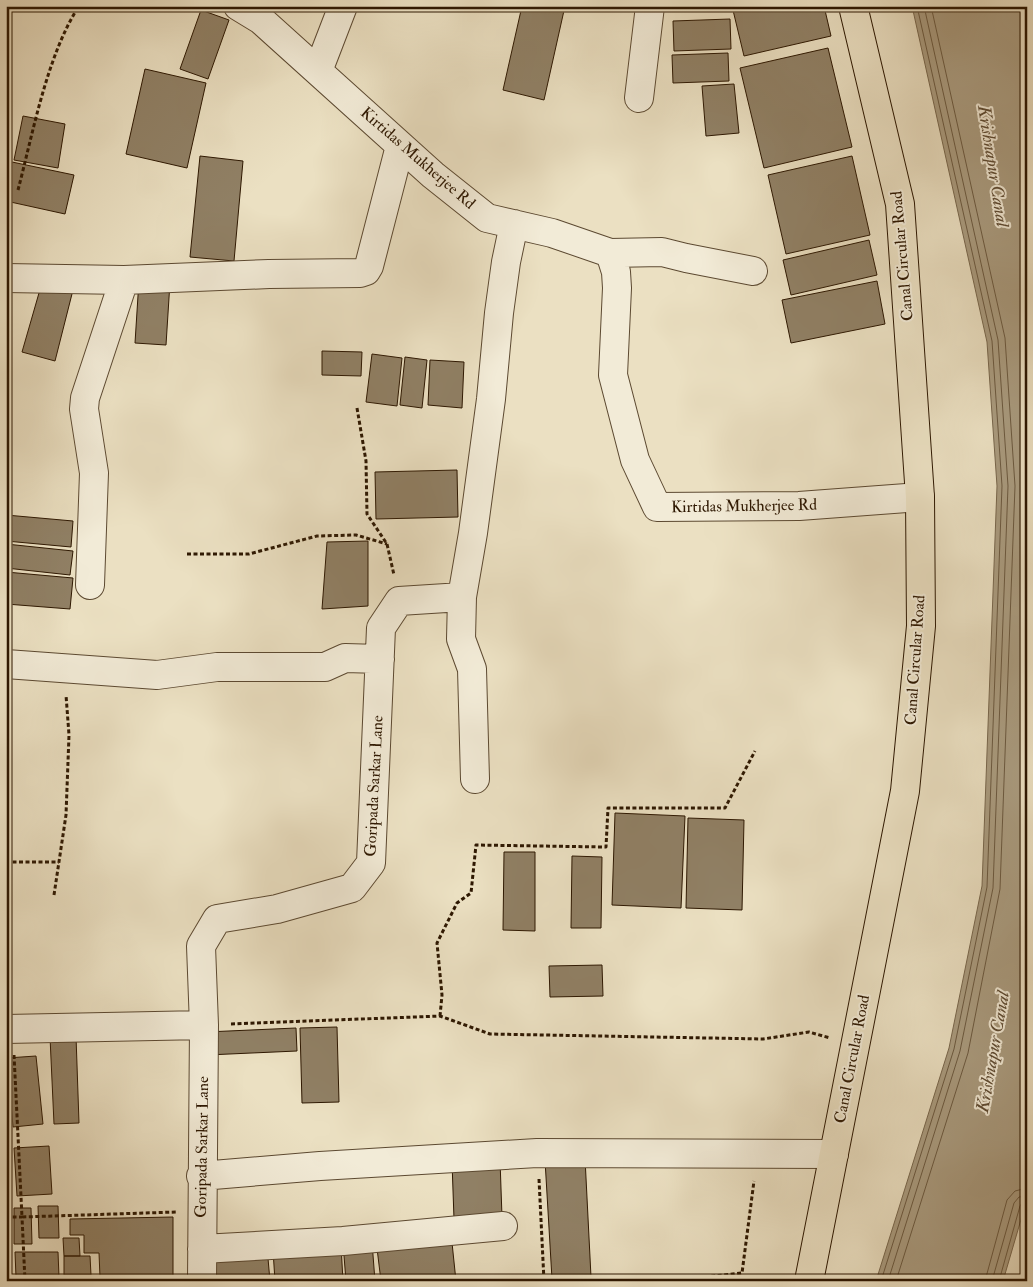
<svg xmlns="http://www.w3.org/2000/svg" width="1033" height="1287" font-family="'IM FELL Double Pica',serif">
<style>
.water{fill:#aa9c80;stroke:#78674d}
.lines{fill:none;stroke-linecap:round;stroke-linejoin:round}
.shore{stroke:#6c5a40;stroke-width:1}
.building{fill:#908065;stroke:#2d1701}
.minor-casing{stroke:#5c4931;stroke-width:30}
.major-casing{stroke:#2d1701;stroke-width:30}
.path{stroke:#2d1701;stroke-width:3;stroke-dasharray:4 2.5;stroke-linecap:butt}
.minor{stroke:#f2ebd7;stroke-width:28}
.major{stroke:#ebe0c2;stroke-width:28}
.labels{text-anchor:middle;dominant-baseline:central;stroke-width:4;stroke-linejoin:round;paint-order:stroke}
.street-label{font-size:16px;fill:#2d1701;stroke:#f2ebd7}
.water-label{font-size:18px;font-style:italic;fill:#5f4c34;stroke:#f2ebd7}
</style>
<rect width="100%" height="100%" fill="#ebe0c2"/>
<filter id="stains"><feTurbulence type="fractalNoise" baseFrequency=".004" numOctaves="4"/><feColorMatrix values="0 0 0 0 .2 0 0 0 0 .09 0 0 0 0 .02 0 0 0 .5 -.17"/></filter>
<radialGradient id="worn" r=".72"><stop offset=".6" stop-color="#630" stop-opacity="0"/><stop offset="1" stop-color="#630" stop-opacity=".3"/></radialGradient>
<!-- water -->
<path class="water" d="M912 6H1027V1199L1003 1281H876L949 1048 982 886 997 486 987 342Z"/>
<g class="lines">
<!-- shore -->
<path class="shore" d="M881 1281 954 1049 987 887 1002 486 992 341 917 6
M888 1281 960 1051 993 888 1008 486 998 340 924 6
M896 1281 968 1053 1000 889 1015 486 1005 338 931 6
M985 1281 1007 1200 1015 1191 1027 1188
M992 1281 1014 1203 1019 1197 1027 1196
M999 1281 1020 1206 1022 1203 1027 1202"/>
</g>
<!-- building -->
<path class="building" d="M522 6H565L544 100 503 90Z
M732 6H824L831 36 744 56Z
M201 10 229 20 208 79 180 69Z
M730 19 731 49 674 51 673 21Z
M828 48 852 147 764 168 740 68Z
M728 53 729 81 673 83 672 55Z
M145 69 206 83 187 168 126 154Z
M734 84 739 133 706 136 702 86Z
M23 116 65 124 58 168 14 160Z
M200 156 243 161 234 261 190 257Z
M852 156 870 235 786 254 768 175Z
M12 162 74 175 65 214 6 201V191Z
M869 240 877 275 791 295 783 260Z
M139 280 170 282 166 345 135 343Z
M877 281 885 324 791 343 782 300Z
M41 286H74L55 361 22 352Z
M322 351 362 352 361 376 322 375Z
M372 354 402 358 397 406 366 402Z
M405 357 427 360 422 408 400 405Z
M430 360 464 362 462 408 428 405Z
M457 470 458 517 376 519 375 472Z
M6 515 73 521 71 547 6 541Z
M368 541V606L322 609 327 542Z
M6 544 73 551 70 575 6 568Z
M6 572 73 578 70 609 6 604Z
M615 813 685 816 681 908 612 905Z
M688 818 744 820 742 910 686 908Z
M504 852H535V931L503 930Z
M572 856 602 857 601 928H571Z
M602 965 603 996 550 997 549 966Z
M337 1027 339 1102 302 1103 300 1028Z
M296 1028 297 1051 207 1055 206 1032Z
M76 1036 79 1123 54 1124 50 1037Z
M36 1056 43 1124 13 1127 7 1058Z
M49 1146 52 1194 17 1196 14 1148Z
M585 1158 591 1277 552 1279 545 1160Z
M500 1160 502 1217 454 1219 452 1162Z
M38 1206H58L59 1238H39Z
M14 1208H31L32 1244H14Z
M173 1217V1276L100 1277 99 1253H84V1235H70V1219Z
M451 1233 456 1281H381L376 1240Z
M63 1238H79L80 1256H64Z
M372 1242 375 1281H346L343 1243Z
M341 1245 343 1281H275L273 1250Z
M267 1247 270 1281H213L212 1251Z
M15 1252H58L59 1277H16Z
M64 1256H90L91 1275H64Z"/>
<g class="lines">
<!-- minor casing -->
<g class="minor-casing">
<path id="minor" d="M238 6 261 20 433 175 487 218 552 233 610 253 616 272 617 288 613 375 635 460 657 507 799 506 920 497
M318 71 343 6
M639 98 650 6
M610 253 662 252 686 258 753 271
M6 278 124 280 269 274 360 273 366 271 369 266 400 146
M90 585 94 473 84 409 85 398 124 280
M6 664 157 675 217 667H325L345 658 380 659
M475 779 472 669 461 639 462 597 473 533 491 399 499 313 506 262 514 224
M6 1029 204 1025
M201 1176 320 1166 537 1153 834 1154
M202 1249 343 1241 503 1226
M202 1281 204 1025 201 946 217 919 277 909 352 888 371 863 381 628 399 601 462 597"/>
</g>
<!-- major casing -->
<g class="major-casing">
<path id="major" d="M809 1281 905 791 921 626 920 497 900 204 853 6"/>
</g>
<!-- path -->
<path class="path" d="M18 190C33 133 47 55 79 6
M357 408 366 461 367 514 387 544 394 575
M187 554H249L317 536 356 535 387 544
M6 862H59
M54 895 66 815 69 735 66 695
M440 1016 442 995 437 943 457 903 471 893 476 845 606 847 608 808H725L755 751
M231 1024 440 1016 490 1034 763 1039 809 1032 830 1038
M14 1055 22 1217 176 1212
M539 1179 544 1281
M6 1217H22L25 1281
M666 1281 742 1273 754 1181"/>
<!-- minor -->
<use href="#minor" class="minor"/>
<!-- major -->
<use href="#major" class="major"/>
</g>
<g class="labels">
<!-- street labels -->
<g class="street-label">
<text transform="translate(418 158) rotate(41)">Kirtidas Mukherjee Rd</text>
<text transform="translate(902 256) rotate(-95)">Canal Circular Road</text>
<text transform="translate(744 506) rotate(-1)">Kirtidas Mukherjee Rd</text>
<text transform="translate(915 660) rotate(-86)">Canal Circular Road</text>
<text transform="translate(374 786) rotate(-87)">Goripada Sarkar Lane</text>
<text transform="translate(852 1059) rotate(-79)">Canal Circular Road</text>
<text transform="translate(202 1147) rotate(-89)">Goripada Sarkar Lane</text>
</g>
<!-- water labels -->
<g class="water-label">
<text transform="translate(993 166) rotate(81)">Krishnapur Canal</text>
<text transform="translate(993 1052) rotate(-80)">Krishnapur Canal</text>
</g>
</g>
<!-- margin -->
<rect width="1033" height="1287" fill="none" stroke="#ebe0c2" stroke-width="25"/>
<rect x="8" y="8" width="1018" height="1272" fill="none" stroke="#2d1701" stroke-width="2.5"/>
<rect x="12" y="12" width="1008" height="1262" fill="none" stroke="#2d1701"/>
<rect width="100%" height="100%" filter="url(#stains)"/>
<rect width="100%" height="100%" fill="url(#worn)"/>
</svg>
